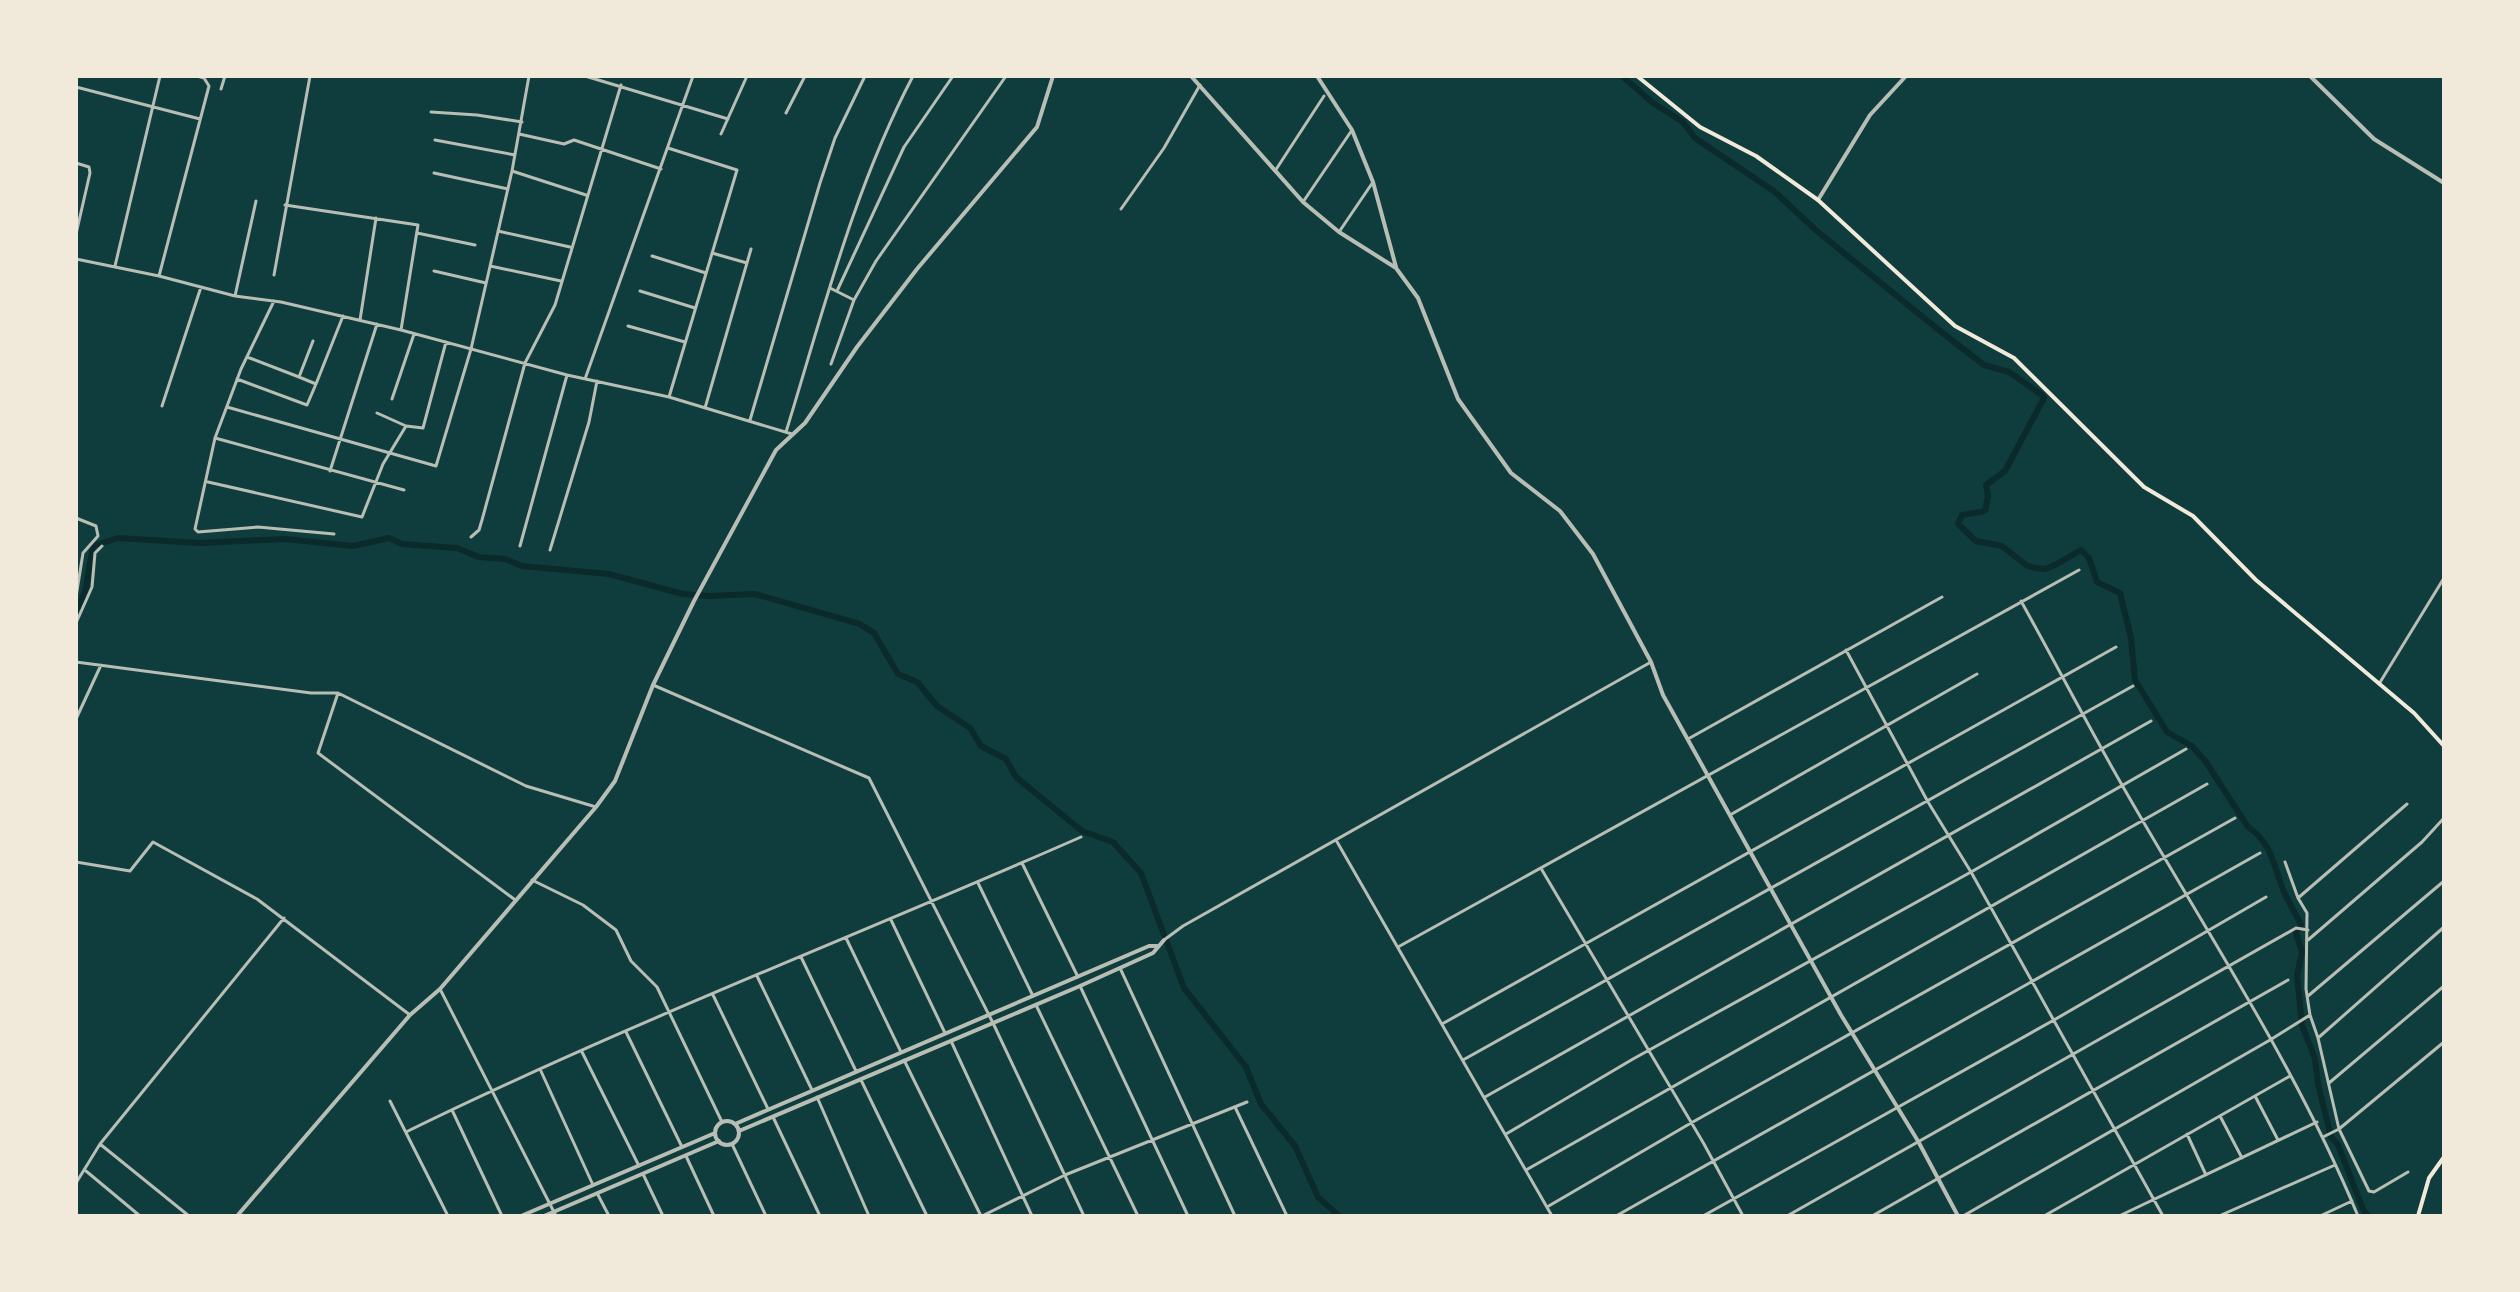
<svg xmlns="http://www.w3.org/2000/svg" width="2520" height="1292" font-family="'Archivo Narrow',sans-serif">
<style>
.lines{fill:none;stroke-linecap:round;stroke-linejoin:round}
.canal{stroke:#0a2a2b;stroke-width:6}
.minor{stroke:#b8beb3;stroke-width:3}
.tertiary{stroke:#b8beb3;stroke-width:4}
.secondary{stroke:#f1e9da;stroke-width:4}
</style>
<rect width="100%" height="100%" fill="#0f3d3e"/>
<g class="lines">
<!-- canal -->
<path class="canal" d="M1622 76 1653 103 1683 122 1695 138 1775 192 1818 232 1945 335 1984 365 2009 372 2042 395 2044 398 2005 471 1986 485 1988 496 1985 511 1962 515 1958 524 1976 541 2002 546 2026 565 2035 568 2045 569 2055 565 2081 550 2089 558 2097 582 2120 593 2131 638 2135 680 2167 732 2192 746 2206 762 2248 827C2270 841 2274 864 2282 887 2287 900 2295 912 2301 925L2296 933 2302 952 2297 975 2302 1025 2315 1059 2318 1084 2331 1137 2338 1145 2363 1209 2368 1216
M76 616 86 588 93 546 118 538 200 543 285 539 353 546 389 538 402 544 457 548 479 557 505 559 522 566 609 574 683 594 709 596 755 594 860 624 874 633 898 674 917 682 937 706 970 728 981 746 1006 759 1016 777 1082 831 1113 842 1141 873 1184 988 1246 1067 1261 1104 1295 1146 1318 1197 1339 1216"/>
<!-- minor -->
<path class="minor" d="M585 76 728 119
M76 87 200 119
M221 89 225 76
M431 112 477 115 522 122
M786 113 805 76
M519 134 564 144 574 140 661 169
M721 134 747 76
M435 140 515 155
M668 148 737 170 669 397
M76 163 89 167 90 173 76 234
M512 171 586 195
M1275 171 1324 96
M434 173 508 189
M1303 202 1352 130
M285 205 418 225 401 330
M1121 209 1164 148 1200 85
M498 231 570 247
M1339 232 1373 182
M417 233 475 245
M712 253 747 263
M652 256 706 273
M76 259 159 276 235 296 281 302 401 330 567 375 669 397 792 434
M115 266 160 76
M490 266 561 281
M434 271 486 283
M274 275 310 76
M159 276 209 86 204 78 197 76
M830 288 854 300
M640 291 695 308
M837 291 904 147 953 76
M235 296 256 201
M274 301 241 369 215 438 195 529 198 532 258 527 334 534
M360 320 376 218
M628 326 685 342
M247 357 299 377 313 341
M831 364 854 300 876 261 1006 76
M299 377 316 384 343 316
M237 379 307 405 316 384
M585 379 693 76
M392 399 414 334
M162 406 201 287
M227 407 436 466 471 349 512 171 529 76
M705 408 751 249
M377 413 406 426 423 428 446 342
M750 420 820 183 835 138 865 76
M786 432C823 312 854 188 913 76
M215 438 404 490
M330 471 377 324
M208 482 362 517 383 464 406 426
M76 518 96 526 98 536 83 553 76 597
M471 537 479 530 482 520 525 363 555 305 621 85
M520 546 567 375
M550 550 589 422 597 381
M2021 601C2055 662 2087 724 2122 785 2203 927 2295 1064 2358 1216
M76 623 92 587 95 553 102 546
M1846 650 1928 802 1971 872 2163 1216
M76 662 311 693H338L526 786 596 807
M2379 684 2444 578
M653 685 869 778 993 1023 1084 1216
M338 693 318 753 514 899
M76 719 101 665
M1688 739 1942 597
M1730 815 1977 674
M1336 840 1552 1216
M76 862 130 871 153 842 257 899 410 1015
M2285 862 2298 898 2307 913 2306 989 2310 1015 2318 1038 2339 1129 2323 1137
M1022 863 1078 977
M1542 870 1704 1144 1743 1216
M532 880 583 905 616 930 631 961 657 987 722 1122
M978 883 1033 996
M2298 898 2407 804
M891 920 945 1033
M846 938 901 1052
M1164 940 1183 926 1651 662
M2308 940 2422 842 2444 818
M1398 947 2079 570
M801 957 856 1071
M1120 968 1235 1216
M757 976 812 1090
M1080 986 1188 1216
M440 989 556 1216
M713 995 768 1109
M2308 996 2444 881
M1036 1005 1138 1216
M1442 1024 2116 647
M626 1032 682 1147
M2318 1038 2444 927
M951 1041 1032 1216
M582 1052 639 1166
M904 1060 981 1216
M1463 1060 2133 686
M540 1069 593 1185
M861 1080 927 1216
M2329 1083 2444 986
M2255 1096 2278 1140
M817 1097 869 1216
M1485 1097 2151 721
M390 1101 448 1216
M1235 1107 1287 1216
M452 1110 502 1216
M2220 1116 2242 1158
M773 1117 820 1216
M406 1132C626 1024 856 936 1081 837
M1506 1134 1633 1059 1971 872 2186 749
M2187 1134 2206 1175
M100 1144 189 1216
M732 1144 766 1216
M686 1156 714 1216
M1526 1170 2207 784
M86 1171 140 1216
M2408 1172 2374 1192 2369 1191 2339 1129 2444 1042
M643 1174 663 1216
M76 1183 100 1144 284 918
M597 1193 609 1216
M1547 1207 1691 1123 2235 818
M982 1216 1065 1175 1247 1102
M1616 1216 2260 853
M1703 1216 2054 1020 2266 897
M1787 1216 2296 928 2308 930
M1872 1216 2288 980
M1963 1216 2270 1040 2310 1015
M2044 1216 2290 1076
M2119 1216 2317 1122
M2219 1216 2335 1165
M2320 1216 2352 1201"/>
<!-- tertiary -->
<path class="tertiary" d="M1191 76 1303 202 1339 232 1396 268 1418 298 1458 399 1511 473 1560 511 1593 554 1651 662 1663 695 1841 1015 1918 1141 1958 1216
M1317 76 1352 130 1373 182 1396 267
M2310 76 2374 139 2444 183
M1818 200 1870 115 1906 76
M715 1133a12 12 0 1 1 24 0a12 12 0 1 1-24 0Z
M735 1124 1149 946H1157
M739 1131 1080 986 1153 953 1164 940
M237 1216 410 1015 440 989 596 807 615 781 653 685 694 601 776 450 805 423 857 347 917 269 1037 127 1053 76
M521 1216 715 1133
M544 1216 719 1141"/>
<!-- secondary -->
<path class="secondary" d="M1637 76 1700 127 1756 156 1818 200 1955 326 2014 358 2144 487 2193 516 2256 580 2414 713 2444 746
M2418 1216 2429 1178 2444 1157"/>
</g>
<!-- border -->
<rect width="2520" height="1292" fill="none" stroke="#f1e9da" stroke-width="156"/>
</svg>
